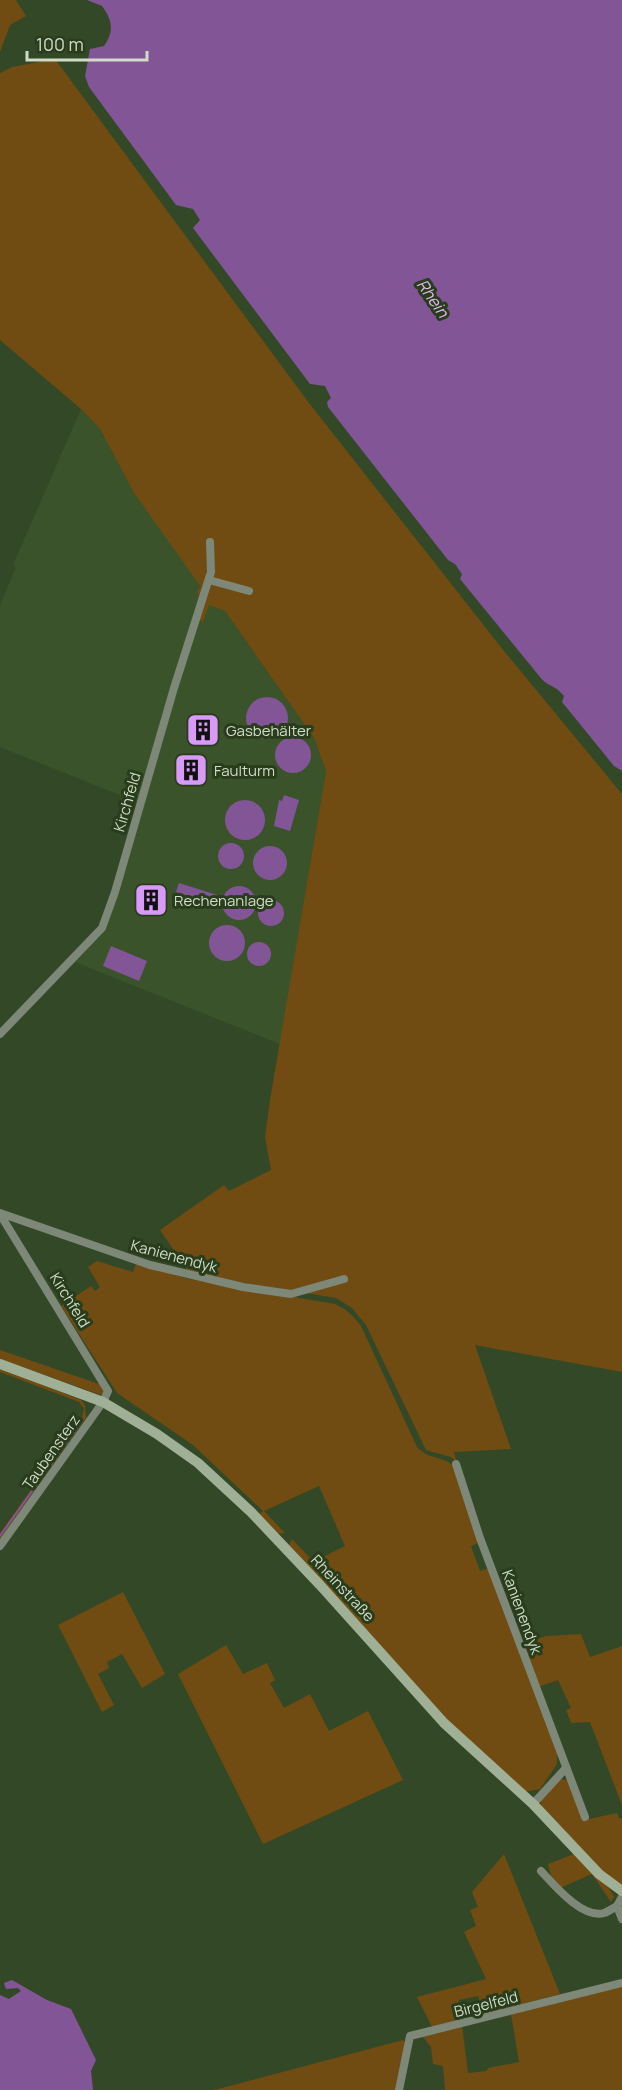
<svg xmlns="http://www.w3.org/2000/svg" width="622" height="2090" font-family="Manrope,sans-serif">
  <style>
    .built { fill: #3b532b }
    .green { fill: #704c12 }
    .water { fill: #825597 }
    .lines { fill: none; stroke-linecap: round; stroke-linejoin: round }
    .stream { stroke: #825597; stroke-width: 2 }
    .street { stroke: #7e8878; stroke-width: 8 }
    .secondary { stroke: #9fb096; stroke-width: 10 }
    .labels { text-anchor: middle; dominant-baseline: central; stroke-width: 6; stroke-linejoin: round; paint-order: stroke }
    .poi-label { font-size: 15px; fill: #d0dcc8; stroke: #293d1c; text-anchor: start }
    .street-label { font-size: 15px; fill: #d0dcc8; stroke: #293d1c }
    .water-label { font-size: 16px; font-style: italic; fill: #e0bbf3; stroke: #293d1c }
  </style>
  <rect width="100%" height="100%" fill="#334826"/>
  <g class="built">
    <path d="M81,409L100,429L134,493L202,587L137,802L0,747V605L16,567L13,565Z"/>
    <path d="M209,605L225,611L314,738L326,771L280,1044L75,962L105,931L198,620Z"/>
  </g>
  <g class="green">
    <path d="M0,0H16L26,16L10,25L0,52Z"/>
    <path d="M55,59L309,403L504,651L622,794V1372L475,1345L511,1449L454,1452L457,1463L451,1457L426,1450L366,1325L352,1308L336,1298L190,1274L160,1230L224,1185L229,1191L271,1170L265,1137L270,1100L326,771L314,738L225,611L209,605L203,622L193,618L199,597L197,591L201,587L134,493L100,429L81,409L0,340V73L12,67Z"/>
    <path d="M97,1261L133,1272L136,1264L189,1279L335,1304C347,1309 353,1316 361,1326L417,1447C427,1459 443,1456 454,1466L480,1542L471,1546L480,1571L489,1568L557,1749V1764L540,1789L525,1792L453,1726L289,1545L292,1539L312,1560L319,1559L345,1546L319,1486L264,1511L285,1533L278,1534L259,1514L263,1511L193,1445L117,1393L61,1306L91,1286L95,1291L100,1287L88,1267Z"/>
    <path d="M0,1350L105,1386V1391L101,1395L0,1359Z"/>
    <path d="M0,1368L81,1400L85,1405L86,1418L0,1539V1533L81,1420L84,1409L79,1402L0,1372Z"/>
    <path d="M123,1592L165,1674L142,1688L122,1654L107,1662L109,1668L98,1674L114,1705L102,1712L58,1625Z"/>
    <path d="M581,1634L590,1657L622,1646V1805L590,1722L571,1723L566,1710L571,1708L558,1680L538,1687L522,1644L546,1636Z"/>
    <path d="M226,1645L243,1674L267,1663L275,1680L270,1683L284,1708L310,1694L329,1731L368,1711L403,1780L263,1844L178,1674Z"/>
    <path d="M560,1779L569,1780L584,1820L617,1813L619,1819L622,1818V1887L604,1873L541,1808V1800Z"/>
    <path d="M504,1854L560,1994L484,2014L478,1996L459,2000L457,2021L432,2027L417,1997L486,1979L464,1932L476,1926L470,1910L478,1907L472,1892Z"/>
    <path d="M574,1854C584,1865 610,1885 614,1897L611,1902L592,1874L560,1888L552,1880L548,1864Z"/>
    <path d="M622,1985V2090H445L443,2066L433,2064L431,2047L422,2036L462,2025L468,2073L487,2071L488,2068L519,2062L511,2014Z"/>
    <path d="M403,2040L406,2043L395,2090H214Z"/>
  </g>
  <g class="water">
    <path d="M87,0H622V771L614,766L562,702L564,696C553,683 549,688 540,677L460,579L462,574L455,564L448,560L328,407L327,402L331,398L325,386L310,384L193,228L200,220L193,209L176,205L89,87L85,76L90,49L104,46C114,32 113,21 102,6Z"/>
    <circle cx="267" cy="718" r="21"/>
    <circle cx="293" cy="755" r="18"/>
    <path d="M284,795L299,800L290,831L274,826L279,800L282,801Z"/>
    <circle cx="245" cy="820" r="20"/>
    <circle cx="231" cy="856" r="13"/>
    <circle cx="270" cy="863" r="17"/>
    <path d="M179,883L217,895L215,904L176,892Z"/>
    <circle cx="239" cy="903" r="17"/>
    <circle cx="271" cy="913" r="13"/>
    <circle cx="227" cy="943" r="18"/>
    <circle cx="259" cy="954" r="12"/>
    <path d="M111,946L147,961L139,981L103,966Z"/>
    <path d="M12,1980L47,2000L71,2009L96,2060L91,2071L93,2090H0V1995L9,1999L21,1991L18,1988L6,1989L4,1983Z"/>
  </g>
  <g class="lines">
    <path class="stream" d="M0,1536L82,1421"/>
    <g class="street">
      <path d="M209,580L249,591"/>
      <path d="M0,1034L102,928L115,892L174,688L211,572L210,542"/>
      <path d="M0,1213L150,1265L243,1287L291,1294L344,1279"/>
      <path d="M0,1214L108,1391L103,1402L0,1546"/>
      <path d="M456,1464L480,1538L585,1817"/>
      <path d="M533,1804L566,1768"/>
      <path d="M541,1871C554,1885 582,1919 604,1913C608,1912 613,1908 617,1906"/>
      <path d="M622,1897L617,1906L622,1919"/>
      <path d="M399,2090L410,2036L622,1983"/>
    </g>
    <path class="secondary" d="M0,1364L103,1402L157,1434L198,1463L251,1512L320,1585L444,1723L533,1804L599,1874L622,1891"/>
  </g>
  <defs>
    <symbol id="building-square" viewBox="-11 -11 22 22"><rect x="-9" y="-9" width="18" height="18" rx="4" fill="#d99af7" stroke="#293d1c"/><path d="M-4-6H4V6H1V3H-1V6H-4ZM-2.5-4.3h1.7v1.8h-1.7ZM.8-4.3h1.7v1.8H.8ZM-2.5-1h1.7V.8h-1.7ZM.8-1h1.7V.8H.8Z" fill="#111"/></symbol>
  </defs>
  <g fill-rule="evenodd">
    <use href="#building-square" x="184" y="711" width="38" height="38"/>
    <use href="#building-square" x="172" y="751" width="38" height="38"/>
    <use href="#building-square" x="132" y="881" width="38" height="38"/>
  </g>
  <g class="labels">
    <g class="poi-label">
      <text x="226" y="730">Gasbehälter</text>
      <text x="214" y="770">Faulturm</text>
      <text x="174" y="900">Rechenanlage</text>
    </g>
    <g class="street-label">
      <text transform="translate(127 802) rotate(-74)">Kirchfeld</text>
      <text transform="translate(174 1256) rotate(15)">Kanienendyk</text>
      <text transform="translate(70 1300) rotate(58)">Kirchfeld</text>
      <text transform="translate(51 1452) rotate(-55)">Taubensterz</text>
      <text transform="translate(343 1588) rotate(47)">Rheinstraße</text>
      <text transform="translate(522 1612) rotate(70)">Kanienendyk</text>
      <text transform="translate(486 2004) rotate(-14)">Birgelfeld</text>
    </g>
    <g class="water-label">
      <text transform="translate(433 298) rotate(55)">Rhein</text>
    </g>
  </g>
  <path d="M27 51v9h120v-9" fill="none" stroke="#d0dcc8" stroke-width="3"/>
  <text x="36" y="51" font-size="18" fill="#d0dcc8" stroke="#293d1c" stroke-width="4.5" paint-order="stroke">100 m</text>
</svg>
